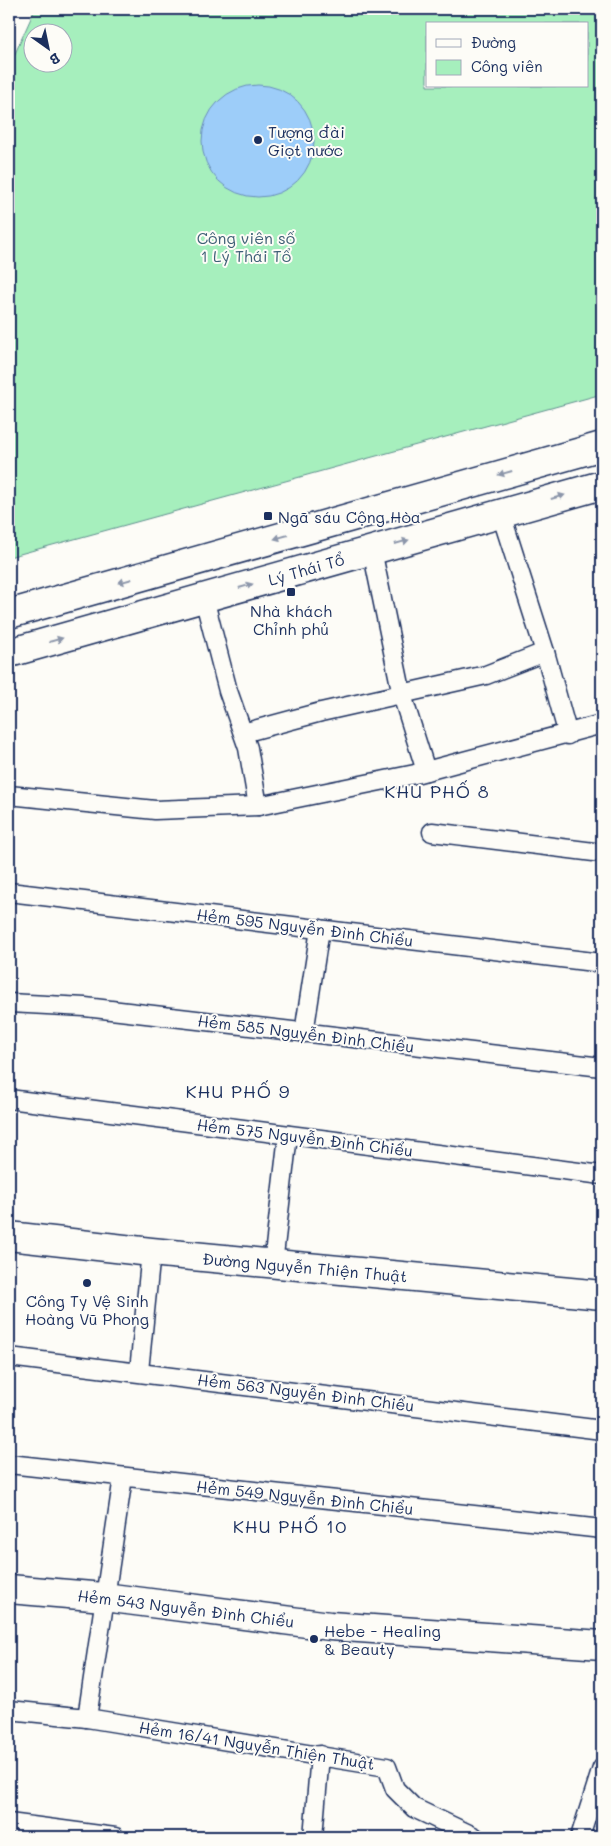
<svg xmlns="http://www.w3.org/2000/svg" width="611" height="1846" font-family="Mali,sans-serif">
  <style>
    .green { fill: #a6efbd; stroke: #608f8e; fill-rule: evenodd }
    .water { fill: #9dcdf9; stroke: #698ebb }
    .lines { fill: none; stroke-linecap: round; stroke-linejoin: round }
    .service-casing { stroke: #1b2f5e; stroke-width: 21 }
    .minor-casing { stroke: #1b2f5e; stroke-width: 31 }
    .tertiary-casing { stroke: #1b2f5e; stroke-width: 31 }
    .primary-casing { stroke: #1b2f5e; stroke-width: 31 }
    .service { stroke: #fdfcf7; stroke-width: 18 }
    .minor { stroke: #fdfcf7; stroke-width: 28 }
    .tertiary { stroke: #fdfcf7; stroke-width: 28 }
    .primary { stroke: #fdfcf7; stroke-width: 28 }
    .oneway { fill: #8c96aa }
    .poi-dot { fill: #1b2f5e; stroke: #fdfcf7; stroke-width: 2 }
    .labels { text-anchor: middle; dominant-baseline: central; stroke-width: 4; stroke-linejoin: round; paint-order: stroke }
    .poi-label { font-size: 16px; fill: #1b2f5e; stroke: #fdfcf7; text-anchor: start }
    .park-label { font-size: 16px; fill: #3e5f76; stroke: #fdfcf7 }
    .street-label { font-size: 16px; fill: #1b2f5e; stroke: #fdfcf7 }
    .neighbourhood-label { font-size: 18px; letter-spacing: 1px; fill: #1b2f5e; stroke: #fdfcf7 }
  </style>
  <rect width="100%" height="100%" fill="#fdfcf7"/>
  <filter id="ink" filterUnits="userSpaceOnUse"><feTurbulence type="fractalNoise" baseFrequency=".02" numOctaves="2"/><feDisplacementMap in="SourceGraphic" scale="10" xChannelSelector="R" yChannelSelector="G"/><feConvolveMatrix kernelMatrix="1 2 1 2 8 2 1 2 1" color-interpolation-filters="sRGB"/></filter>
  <g filter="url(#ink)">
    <path class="green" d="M35,9H602V394L9,557V67ZM427,24H587V86H427ZM32,32H62V62H32Z"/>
    <circle class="water" cx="258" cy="141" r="56"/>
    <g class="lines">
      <defs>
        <g id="service">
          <path d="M501,514L545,652L568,735"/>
          <path d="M372,550L402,695L426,771"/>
          <path d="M204,598L228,691L248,748L258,806"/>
          <path d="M243,733L321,712L486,675L545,652"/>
          <path d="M9,795L155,810L258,806L415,774L602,724"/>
          <path d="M432,832L602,853"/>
          <path d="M9,892L602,963"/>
          <path d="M9,1003L85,1007L602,1067"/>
          <path d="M304,1033L320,929"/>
          <path d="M9,1099L602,1175"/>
          <path d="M273,1264L288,1135"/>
          <path d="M9,1357L602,1430"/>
          <path d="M139,1371L151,1252"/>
          <path d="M9,1464L602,1529"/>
          <path d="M9,1710L87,1718L387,1767L395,1789L414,1808L475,1837"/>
          <path d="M87,1718L123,1477"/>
          <path d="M9,1823L115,1837"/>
          <path d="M313,1837L320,1755"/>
          <path d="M580,1837L602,1768"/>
        </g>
        <path id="minor" d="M9,1589L104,1597L330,1626L602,1645"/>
        <path id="tertiary" d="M9,1236L151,1252L602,1295"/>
        <g id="primary">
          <path d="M9,614L602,446"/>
          <path d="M9,653L602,485"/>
        </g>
      </defs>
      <use href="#service" class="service-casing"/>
      <use href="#minor" class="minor-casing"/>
      <use href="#tertiary" class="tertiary-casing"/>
      <use href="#primary" class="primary-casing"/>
      <use href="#service" class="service"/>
      <use href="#minor" class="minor"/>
      <use href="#tertiary" class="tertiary"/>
      <use href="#primary" class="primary"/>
    </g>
    <defs><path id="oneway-solid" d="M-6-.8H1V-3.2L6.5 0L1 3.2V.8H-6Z" transform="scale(1.25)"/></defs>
    <g class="oneway">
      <use href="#oneway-solid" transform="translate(505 473) rotate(164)"/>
      <use href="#oneway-solid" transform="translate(558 497) rotate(-16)"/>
      <use href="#oneway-solid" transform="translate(281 537) rotate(164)"/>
      <use href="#oneway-solid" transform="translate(402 542) rotate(-16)"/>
      <use href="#oneway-solid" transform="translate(125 581) rotate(164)"/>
      <use href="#oneway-solid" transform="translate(246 586) rotate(-16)"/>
      <use href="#oneway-solid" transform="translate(56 640) rotate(-16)"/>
    </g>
  </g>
  <g class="poi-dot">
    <circle cx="258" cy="140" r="5"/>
    <rect x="263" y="511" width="10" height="10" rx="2.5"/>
    <rect x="286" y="587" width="10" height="10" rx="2.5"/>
    <circle cx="87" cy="1283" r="5"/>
    <circle cx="314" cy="1639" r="5"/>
  </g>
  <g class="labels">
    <g class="poi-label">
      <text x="268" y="131">Tượng đài<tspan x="268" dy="18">Giọt nước</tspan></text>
      <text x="278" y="516">Ngã sáu Cộng Hòa</text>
      <text x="291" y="610" text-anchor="middle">Nhà khách<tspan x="291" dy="18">Chỉnh phủ</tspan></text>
      <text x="87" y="1300" text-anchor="middle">Công Ty Vệ Sinh<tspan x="87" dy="18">Hoàng Vũ Phong</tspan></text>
      <text x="324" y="1630">Hebe - Healing<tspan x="324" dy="18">&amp; Beauty</tspan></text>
    </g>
    <g class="park-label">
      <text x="246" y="237">Công viên số<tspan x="246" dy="18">1 Lý Thái Tổ</tspan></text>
    </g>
    <g class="street-label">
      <text transform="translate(306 569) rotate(-16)">Lý Thái Tổ</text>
      <text transform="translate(305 927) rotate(7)">Hẻm 595 Nguyễn Ðình Chiểu</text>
      <text transform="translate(306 1033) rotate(7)">Hẻm 585 Nguyễn Ðình Chiểu</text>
      <text transform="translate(305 1137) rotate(7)">Hẻm 575 Nguyễn Ðình Chiểu</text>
      <text transform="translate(305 1267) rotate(5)">Đường Nguyễn Thiện Thuật</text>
      <text transform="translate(306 1392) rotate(7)">Hẻm 563 Nguyễn Ðình Chiểu</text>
      <text transform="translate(305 1497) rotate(6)">Hẻm 549 Nguyễn Ðình Chiểu</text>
      <text transform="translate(186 1608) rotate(7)">Hẻm 543 Nguyễn Ðình Chiểu</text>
      <text transform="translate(257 1745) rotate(9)">Hẻm 16/41 Nguyễn Thiện Thuật</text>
    </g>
    <g class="neighbourhood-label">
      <text x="437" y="791">KHU PHỐ 8</text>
      <text x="238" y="1091">KHU PHỐ 9</text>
      <text x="290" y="1526">KHU PHỐ 10</text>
    </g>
  </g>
  <rect width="611" height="1846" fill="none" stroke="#fdfcf7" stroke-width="30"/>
  <rect x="15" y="15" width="581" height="1816" fill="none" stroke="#1b2f5e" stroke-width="2" filter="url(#ink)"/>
  <rect x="426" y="22" width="162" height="65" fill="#fdfcf7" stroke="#a3aaba"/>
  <rect x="436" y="39" width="25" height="8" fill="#fdfcf7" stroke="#a3aaba"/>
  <text x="471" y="48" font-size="15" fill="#1b2f5e">Đường</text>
  <rect x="436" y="60" width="25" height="15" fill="#a6efbd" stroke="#a3aaba"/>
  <text x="471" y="72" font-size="15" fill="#1b2f5e">Công viên</text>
  <g transform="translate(48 48) rotate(147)"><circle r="24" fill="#fdfcf7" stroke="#a3aaba"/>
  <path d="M0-4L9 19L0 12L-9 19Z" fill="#1b2f5e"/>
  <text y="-8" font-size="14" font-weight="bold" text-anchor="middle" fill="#1b2f5e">B</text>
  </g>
</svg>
